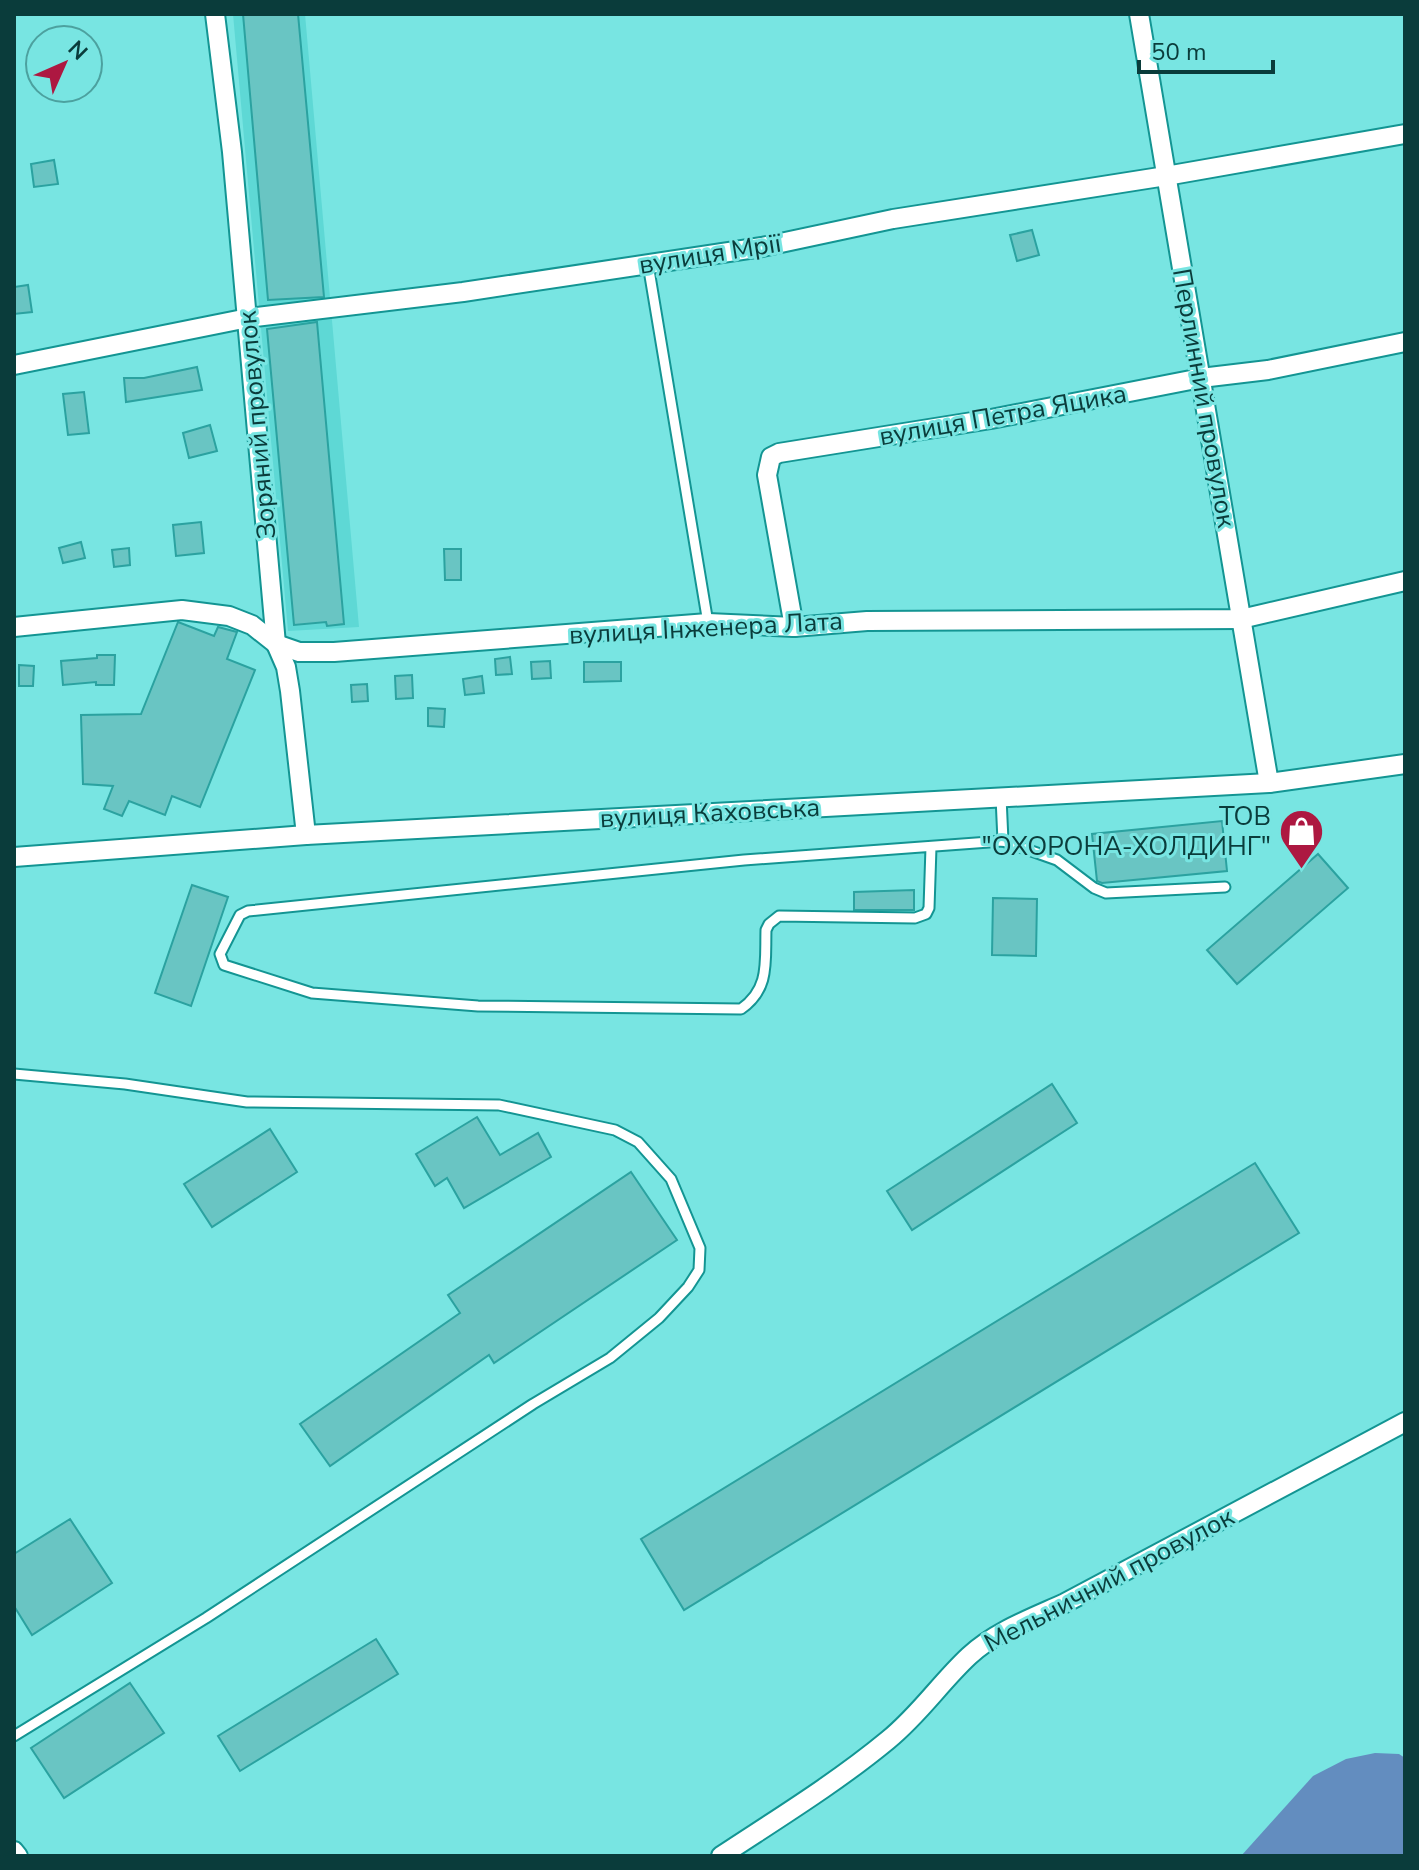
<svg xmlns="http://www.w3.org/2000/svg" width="1419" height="1870" font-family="'Nunito Sans',sans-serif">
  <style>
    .built { fill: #5ed8d5 }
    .water { fill: #638dbf }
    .building { fill: #69c5c3; stroke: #2ba2a0; stroke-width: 2 }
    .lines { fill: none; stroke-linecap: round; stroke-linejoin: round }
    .service-casing { stroke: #139593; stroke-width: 13 }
    .minor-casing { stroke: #139593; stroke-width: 22 }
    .service { stroke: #fff; stroke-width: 9 }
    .minor { stroke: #fff; stroke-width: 18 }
    .labels { text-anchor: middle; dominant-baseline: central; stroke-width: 6; stroke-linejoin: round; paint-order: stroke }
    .street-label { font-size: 26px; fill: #0a3c3b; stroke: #78e5e2 }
    .poi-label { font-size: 26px; fill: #0a3c3b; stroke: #78e5e2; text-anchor: end }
  </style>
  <rect width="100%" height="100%" fill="#78e5e2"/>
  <path class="built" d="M233,14H305L359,627L288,631Z"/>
  <path class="water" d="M1375,1753L1399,1754L1405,1758V1856H1241L1313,1776L1346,1759Z"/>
  <g class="building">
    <path d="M243,14H298L324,297L268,300Z"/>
    <path d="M54,160L58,184L34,187L31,164Z"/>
    <path d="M1032,230L1039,255L1017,261L1010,235Z"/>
    <path d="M28,285L32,312L14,314V287Z"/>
    <path d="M317,322L344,624L327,626L326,622L294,625L267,329Z"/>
    <path d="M197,367L202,390L126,402L124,378H144Z"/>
    <path d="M84,392L89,433L68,435L63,394Z"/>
    <path d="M210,425L217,451L189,458L183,433Z"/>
    <path d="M201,522L204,553L176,556L173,525Z"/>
    <path d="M81,542L85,558L63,563L59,548Z"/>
    <path d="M129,548L130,565L114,567L112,550Z"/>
    <path d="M444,549H461V580H445Z"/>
    <path d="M178,622L214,636L218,627L237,632L227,659L255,670L200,807L172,796L165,815L129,801L122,816L104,809L113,786L83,784L81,715L141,714Z"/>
    <path d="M97,655H115L114,685H96V682L63,685L61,661L97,658Z"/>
    <path d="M510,657L512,674L496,675L495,659Z"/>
    <path d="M550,661L551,678L532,679L531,662Z"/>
    <path d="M584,662H621V681L584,682Z"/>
    <path d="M19,665L34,666L33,686H19Z"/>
    <path d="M412,675L413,698L396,699L395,676Z"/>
    <path d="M482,676L484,693L465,695L463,679Z"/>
    <path d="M367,684L368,701L352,702L351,685Z"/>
    <path d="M428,708L445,709L444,727L428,726Z"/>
    <path d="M1222,821L1227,871L1102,883L1097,881L1092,834Z"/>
    <path d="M1318,854L1348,888L1237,984L1207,950Z"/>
    <path d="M192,885L228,897L191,1006L155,993Z"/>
    <path d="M914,890V910H854V892Z"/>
    <path d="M993,898L1037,899L1036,956L992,955Z"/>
    <path d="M1052,1084L1077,1123L912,1230L887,1191Z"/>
    <path d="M477,1117L500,1155L538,1133L551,1157L464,1208L447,1178L435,1186L416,1154Z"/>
    <path d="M270,1129L297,1172L212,1227L184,1184Z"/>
    <path d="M1255,1163L1299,1233L684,1610L641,1539Z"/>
    <path d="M631,1172L677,1240L494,1363L489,1355L330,1466L300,1424L460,1313L448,1295Z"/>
    <path d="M70,1519L112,1583L32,1635L14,1606V1554Z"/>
    <path d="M376,1639L398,1674L240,1771L218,1736Z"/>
    <path d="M130,1683L164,1733L64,1798L31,1748Z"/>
  </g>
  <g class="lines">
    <defs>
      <g id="service">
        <path d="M648,264L708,623"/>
        <path d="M1001,797L1003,841"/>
        <path d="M931,847L929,908L926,914L915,918L779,916L769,924L766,930C765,962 770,989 741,1009L478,1006L312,993L224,965L220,954L240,915L248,911L744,860L1003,841L1057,860L1094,888L1106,893L1225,887"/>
        <path d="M14,1074L125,1084L247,1102L499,1105L615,1130L638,1142L671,1179L700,1248L699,1270L688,1287L659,1318L610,1358L533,1404L206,1618L14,1736"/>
      </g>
      <g id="minor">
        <path d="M215,14L232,152L276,644L286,667L290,691L306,835"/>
        <path d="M1139,14L1269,783"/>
        <path d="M14,365L248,318L463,292L762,247L893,219L1166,176L1405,134"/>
        <path d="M14,627L182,610L229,616L252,625L276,644L299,652H334L708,623L794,627L867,621L1241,619L1405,581"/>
        <path d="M794,627L767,475L771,457L779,453L991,419L1201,378L1268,370L1405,342"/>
        <path d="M14,857L306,835L1269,783L1405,764"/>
        <path d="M14,1851L18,1856"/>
        <path d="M721,1856C777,1819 836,1783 888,1740C920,1714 940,1683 969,1656C996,1631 1032,1618 1065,1603L1405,1422"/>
      </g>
    </defs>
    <use href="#service" class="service-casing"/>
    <use href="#minor" class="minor-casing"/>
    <use href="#service" class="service"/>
    <use href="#minor" class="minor"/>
  </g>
  <defs>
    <symbol id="shop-pin" viewBox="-11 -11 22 30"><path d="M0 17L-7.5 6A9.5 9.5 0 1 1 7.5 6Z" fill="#ad1841" stroke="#78e5e2"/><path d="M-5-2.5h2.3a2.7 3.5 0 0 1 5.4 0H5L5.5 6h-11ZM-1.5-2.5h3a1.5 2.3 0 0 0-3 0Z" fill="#fff"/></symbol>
  </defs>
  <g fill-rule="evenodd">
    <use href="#shop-pin" x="1276" y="806" width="51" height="69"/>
  </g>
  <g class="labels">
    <g class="street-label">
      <text transform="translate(710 254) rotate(-9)">вулиця Мрії</text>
      <text transform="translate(1204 398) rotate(80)">Перлинний провулок</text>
      <text transform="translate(1003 415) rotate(-10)">вулиця Петра Яцика</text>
      <text transform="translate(257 425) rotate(-95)">Зоряний провулок</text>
      <text transform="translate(706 628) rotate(-3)">вулиця Інженера Лата</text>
      <text transform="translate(710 813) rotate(-3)">вулиця Каховська</text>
      <text transform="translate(1109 1580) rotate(-28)">Мельничний провулок</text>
    </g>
    <g class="poi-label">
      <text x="1271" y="816">ТОВ<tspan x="1271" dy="30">"ОХОРОНА-ХОЛДИНГ"</tspan></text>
    </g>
  </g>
  <rect width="1419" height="1870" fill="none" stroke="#0a3c3b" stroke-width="32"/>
  <g transform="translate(64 64) rotate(45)"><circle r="38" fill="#78e5e2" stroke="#4ca19f" stroke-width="2"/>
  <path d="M0-6L14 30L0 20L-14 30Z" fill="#ad1841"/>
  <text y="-12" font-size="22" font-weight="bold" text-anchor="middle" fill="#0a3c3b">N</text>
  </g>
  <path d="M1139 60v12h134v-12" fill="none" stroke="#0a3c3b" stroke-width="4"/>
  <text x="1151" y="60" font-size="24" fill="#0a3c3b" stroke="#78e5e2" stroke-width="6" paint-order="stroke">50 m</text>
</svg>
